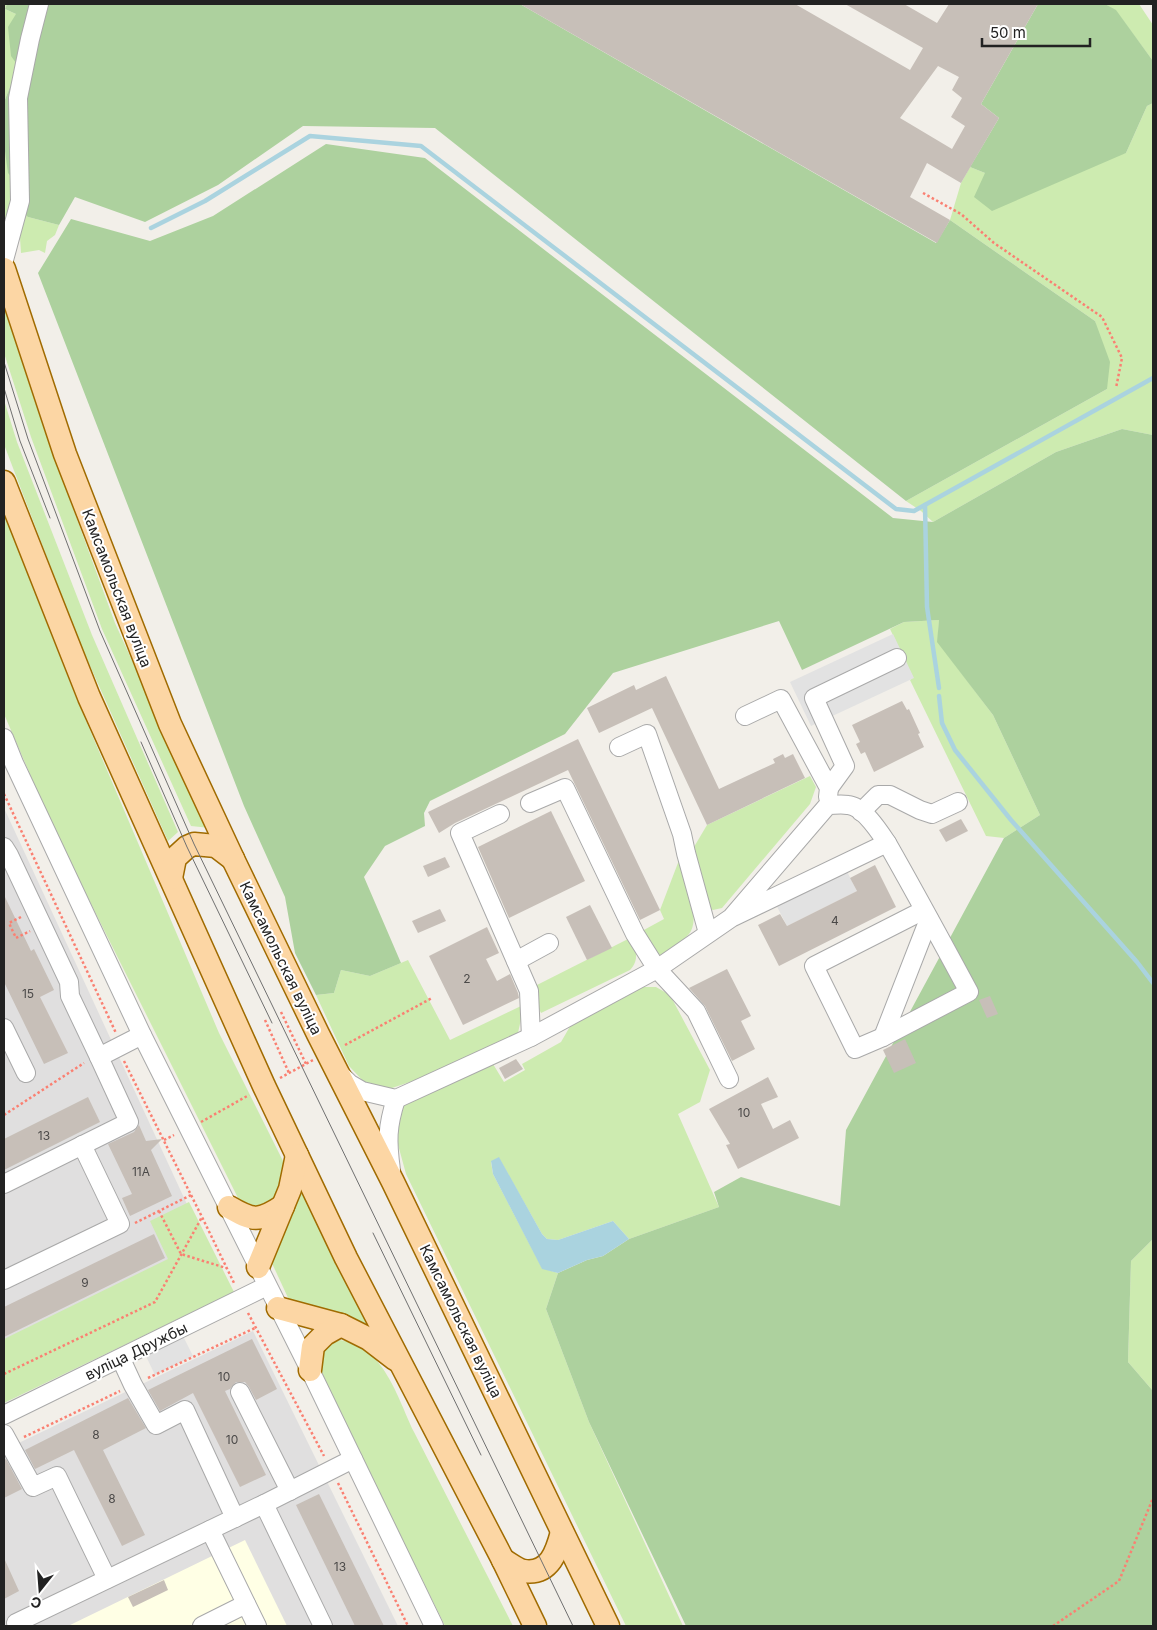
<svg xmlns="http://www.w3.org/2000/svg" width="1157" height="1630" font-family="Inter,sans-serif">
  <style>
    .residential { fill: #e0dfdf }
    .education { fill: #ffffe5 }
    .grass { fill: #cdebb0 }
    .forest { fill: #add19e }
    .parking { fill: #e2e2e2 }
    .water { fill: #aad3df }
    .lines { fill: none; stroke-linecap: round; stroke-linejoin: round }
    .stream { stroke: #aad3df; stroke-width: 4.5 }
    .building { fill: #c7bfb8; fill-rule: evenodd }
    .minor-casing { stroke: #a9a9a9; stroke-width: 20 }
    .major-casing { stroke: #a06b00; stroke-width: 25 }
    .path { stroke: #fa8072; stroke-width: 2.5; stroke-dasharray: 2.5 2.5; stroke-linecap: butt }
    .minor { stroke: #fff; stroke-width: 18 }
    .major { stroke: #fcd6a4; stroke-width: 22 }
    .tram { stroke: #707070; stroke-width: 1 }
    .labels { text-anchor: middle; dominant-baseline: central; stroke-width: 4; stroke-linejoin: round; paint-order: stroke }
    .number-label { font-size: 12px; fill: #4b4948 }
    .street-label { font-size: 15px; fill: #222; stroke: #fff }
  </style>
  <rect width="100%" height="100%" fill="#f2efe9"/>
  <g class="residential">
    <path d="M4,808L215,1265L4,1368Z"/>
    <path d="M253,1331L398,1626H4V1450Z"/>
  </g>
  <path class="education" d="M245,1540L287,1626H68Z"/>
  <g class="grass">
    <path d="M4,4H7L5,9L16,14V63L14,77L4,102Z"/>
    <path d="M1105,4H1139L1153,25V61L1116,11Z"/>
    <path d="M1153,103V435L1122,429L1056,452L933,522L921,511L906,501L1107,389L1095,321L950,220L961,183L970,167L985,173L1126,153L1147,106Z"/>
    <path d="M4,144L28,217L59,225L55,235L47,241L45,253L39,250L21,253L20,238L14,222L7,228L4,220Z"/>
    <path d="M4,307L45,432L115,623L162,727L210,828L191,826L102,629L31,437L4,353Z"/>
    <path d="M4,400L17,442L92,635L178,832L168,841L79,641L5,447Z"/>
    <path d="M4,514L75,695L219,1033L284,1163L280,1190L273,1200L264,1206L254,1207L239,1200L54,830L4,714Z"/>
    <path d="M939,620L938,642L993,715L1040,815L1004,838L986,836L910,680L913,677L890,629L904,622Z"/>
    <path d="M810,776L816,787L810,804L722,908L713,910L707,907L691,852L707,825Z"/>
    <path d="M681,855C685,872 702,920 689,934C682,942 670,948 661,955L656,954L642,931L664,919L660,910Z"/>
    <path d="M630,938C636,949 640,959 630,970L541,1013L532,995L533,987Z"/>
    <path d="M408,960L450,1040L521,1006L523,1010L518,1033L419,1079L383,1091L364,1082L349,1066L316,995L334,993L341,970L370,976Z"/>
    <path d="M641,987H656L670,995L710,1070L700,1102L678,1114L719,1207L629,1239L613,1221L558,1240L547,1239L542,1234L499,1158L491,1162L493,1174L542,1268L558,1273L546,1309L589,1422L683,1626H626L406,1174L394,1130L398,1105L493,1064L504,1082L525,1070L522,1064L561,1042L572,1023Z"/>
    <path d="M300,1187L371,1328L290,1302L270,1259Z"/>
    <path d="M189,1202L234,1292L4,1403V1339L168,1259L150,1221Z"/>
    <path d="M1153,1239V1391L1128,1362L1131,1261Z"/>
    <path d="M340,1340C384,1346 397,1397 414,1432L513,1626H445L319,1369L322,1351L331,1344Z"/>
  </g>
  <g class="forest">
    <path d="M7,4H520L936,243L950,220L1095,321L1110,362L1107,389L906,501L435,128L303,126L218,185L145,222L75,197L59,225L28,217L23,212L16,182L8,173L4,144V102L14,77L16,63L11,56L8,27L16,14L5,9Z"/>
    <path d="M1038,4H1105L1116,10L1153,61V103L1147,106L1126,153L992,211L974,197L985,173L970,167L999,118L981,104Z"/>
    <path d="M326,144L425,158L893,518L933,522L1056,452L1122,429L1153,435V1239L1131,1261L1128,1362L1153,1391V1626H686L589,1422L546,1309L558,1273L587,1260L603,1256L629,1239L719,1207L714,1192L741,1177L840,1206L846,1130L1004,838L1040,815L993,715L937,642L939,620L904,622L802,670L779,621L613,673L565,734L430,801L424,813L425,826L385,846L364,877L401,963L370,976L341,970L334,993L316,995L295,953L285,897L244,806L38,273L71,219L150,241L213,216Z"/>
  </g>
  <g class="parking">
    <path d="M893,634L914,678L811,726L790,682Z"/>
    <path d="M840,858L857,891L787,926L770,893Z"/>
    <path d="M182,1334L193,1356L155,1375L144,1352Z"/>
  </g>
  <path class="water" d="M499,1157L542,1234L547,1239L558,1240L613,1221L629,1239L603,1256L587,1260L558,1273L542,1269L493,1174L491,1161Z"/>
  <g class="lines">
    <g class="stream">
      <path d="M151,228L205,201L310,136L421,146L896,509L914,511L1153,378"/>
      <path d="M925,505L927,607L939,688"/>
      <path d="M939,696L942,723L955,750L1011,820L1137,962L1153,983"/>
    </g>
  </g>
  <g class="building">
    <path d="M520,4H795L910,70L923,48L845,4H904L937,23L949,4H1038L981,104L999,118L961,183L927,163L910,197L950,220L937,243ZM938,66L959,77L952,90L962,98L951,117L965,126L952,149L900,118Z"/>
    <path d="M666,676L719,789L775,763L773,759L783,754L785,758L793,754L805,778L707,825L652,708L599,733L587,708L634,685L636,690Z"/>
    <path d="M902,701L907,710L909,709L920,733L918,734L924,747L874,772L865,752L861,754L856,744L860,742L852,725Z"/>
    <path d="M578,739L660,910L640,920L568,770L455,823L439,833L428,812Z"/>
    <path d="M551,811L585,881L509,918L478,847Z"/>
    <path d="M961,819L968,831L946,842L939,830Z"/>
    <path d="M445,857L450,867L428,877L423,866Z"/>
    <path d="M875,865L896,907L779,966L758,925L780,914L787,926L857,891L850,878Z"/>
    <path d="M4,895L31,951L34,949L54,990L40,997L68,1053L44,1064L4,982Z"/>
    <path d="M590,905L612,948L587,960L566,917Z"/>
    <path d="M440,909L446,921L418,933L412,921Z"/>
    <path d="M487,927L499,953L486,959L497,981L510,974L518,993L519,998L463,1025L429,956Z"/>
    <path d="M727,969L751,1016L741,1021L755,1049L732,1061L705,1006L689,988Z"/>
    <path d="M990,996L998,1014L987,1018L979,1000Z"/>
    <path d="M905,1039L916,1063L894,1073L883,1050Z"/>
    <path d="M516,1059L523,1069L505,1079L499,1068Z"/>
    <path d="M768,1077L778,1097L761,1104L773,1129L790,1120L799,1138L738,1169L726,1145L730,1144L709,1109Z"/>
    <path d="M88,1097L100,1122L4,1170V1139Z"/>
    <path d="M139,1125L146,1141L162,1139L151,1150L172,1196L130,1216L122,1198L132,1194L108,1144L134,1132Z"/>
    <path d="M154,1234L165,1258L4,1337V1307Z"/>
    <path d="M252,1339L277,1389L256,1400L249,1387L245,1382H236L230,1389L225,1391L266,1475L240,1487L193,1393L160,1411L148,1390Z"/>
    <path d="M128,1398L146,1428L103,1450L145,1535L122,1546L74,1450L35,1469L25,1450Z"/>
    <path d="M6,1459L22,1489L4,1498V1460Z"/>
    <path d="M319,1494L384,1626H355L296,1505Z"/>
    <path d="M4,1558L19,1591L4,1599Z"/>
    <path d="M164,1580L168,1590L133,1607L128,1597Z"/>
  </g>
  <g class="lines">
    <defs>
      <g id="minor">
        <path d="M4,260L20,201L18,98L30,39L39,4"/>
        <path d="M745,716L781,699L829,788L828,797"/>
        <path d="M4,738L14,763L142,1035L310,1370L434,1626"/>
        <path d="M619,747L647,734L682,834L686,853L708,933"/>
        <path d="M829,788L845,766L814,698L897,658"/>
        <path d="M530,803L565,788L635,934L657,969L696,1011L729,1079"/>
        <path d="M861,812L878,795H890L920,810L932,814L958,802"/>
        <path d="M500,814L460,833L529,991L531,1037"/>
        <path d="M887,843C915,892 942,942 969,992L883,1037L855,1049L814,966L924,910"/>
        <path d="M4,847L9,855L69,982L70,996L99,1057"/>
        <path d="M516,961L549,943"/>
        <path d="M4,1028L26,1073"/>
        <path d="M883,1037L929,919"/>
        <path d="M340,1074L350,1084L362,1091L396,1099L531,1037L657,969L731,918L828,805C834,805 841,804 848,805C863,806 879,831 887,843L731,918"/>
        <path d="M391,1170C387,1141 387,1127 396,1099"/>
        <path d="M4,1184L129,1122L99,1057L142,1035"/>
        <path d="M4,1280L120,1224L82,1145"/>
        <path d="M121,1359L133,1385L156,1425L185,1410L235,1518"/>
        <path d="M240,1392L290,1491"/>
        <path d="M4,1415L267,1286"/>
        <path d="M4,1434L33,1487L57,1476L107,1579"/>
        <path d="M264,1504L323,1626"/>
        <path d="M210,1530L257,1626"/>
        <path d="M18,1626L16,1623L264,1504L353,1459"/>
        <path d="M202,1626L246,1604"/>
      </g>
      <g id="major">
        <path d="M4,269L65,454L170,724L233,859L318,1034L393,1182L608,1626"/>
        <path d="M4,482L89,697L264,1086L346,1258L503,1560L535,1626"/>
        <path d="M171,878L175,858L187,847L194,844L216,846L233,859"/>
        <path d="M229,1207C253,1221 259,1222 283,1206"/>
        <path d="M258,1267L290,1189L297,1155"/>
        <path d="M278,1308L341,1325L369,1339L395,1359"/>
        <path d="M310,1370L313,1346L325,1334L341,1325"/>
        <path d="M503,1560C509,1563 517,1570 524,1571C550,1575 557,1551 562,1532"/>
      </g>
    </defs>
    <use href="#minor" class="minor-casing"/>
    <use href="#major" class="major-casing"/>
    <g class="path">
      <path d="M923,193L961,214L994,243L1102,317L1122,358L1116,388"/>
      <path d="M4,794L116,1033"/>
      <path d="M21,917L9,923L16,938L30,931"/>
      <path d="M281,1012L306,1064"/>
      <path d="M265,1020L289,1073"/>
      <path d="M345,1045L432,998"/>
      <path d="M124,1061L202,1217"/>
      <path d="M280,1078L313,1060"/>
      <path d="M4,1115L84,1063"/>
      <path d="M201,1122L249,1095"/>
      <path d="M164,1140L174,1135"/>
      <path d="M159,1211L181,1254L226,1268"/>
      <path d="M135,1223L191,1195"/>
      <path d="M248,1313L324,1456"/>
      <path d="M4,1374L155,1302L202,1217L235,1285"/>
      <path d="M148,1378L255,1328"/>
      <path d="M24,1437L120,1391"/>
      <path d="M338,1483L408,1626"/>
      <path d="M1053,1626L1119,1581L1153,1498"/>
    </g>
    <use href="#minor" class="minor"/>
    <use href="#major" class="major"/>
    <g class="tram">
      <path d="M4,362L28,439L100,631L194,844L573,1626"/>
      <path d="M4,388L20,441L50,518"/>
      <path d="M141,742L187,847L272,1023"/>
      <path d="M373,1233L481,1455"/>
    </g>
  </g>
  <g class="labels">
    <g class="number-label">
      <text x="835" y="920">4</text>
      <text x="467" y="978">2</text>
      <text x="28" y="993">15</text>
      <text x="744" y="1112">10</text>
      <text x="44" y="1135">13</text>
      <text x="141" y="1171">11А</text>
      <text x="85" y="1282">9</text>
      <text x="224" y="1376">10</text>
      <text x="96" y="1434">8</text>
      <text x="232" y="1439">10</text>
      <text x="112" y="1498">8</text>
      <text x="340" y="1566">13</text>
    </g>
    <g class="street-label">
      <text transform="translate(117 588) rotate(69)">Камсамольская вуліца</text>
      <text transform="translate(281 958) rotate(64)">Камсамольская вуліца</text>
      <text transform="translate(461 1321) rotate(64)">Камсамольская вуліца</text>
      <text transform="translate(136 1351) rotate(-26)">вуліца Дружбы</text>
    </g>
  </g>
  <rect width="1157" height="1630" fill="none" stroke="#222222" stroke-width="10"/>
  <g transform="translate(40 1590) rotate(197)" stroke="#ffffff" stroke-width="4" paint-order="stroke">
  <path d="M0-4L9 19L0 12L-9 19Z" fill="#222222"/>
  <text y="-8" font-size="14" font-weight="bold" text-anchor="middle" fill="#222222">С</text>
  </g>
  <path d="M982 38v8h108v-8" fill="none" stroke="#222222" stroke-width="2.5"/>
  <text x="990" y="38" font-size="15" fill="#222222" stroke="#ffffff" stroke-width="4" paint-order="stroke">50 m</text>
</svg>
